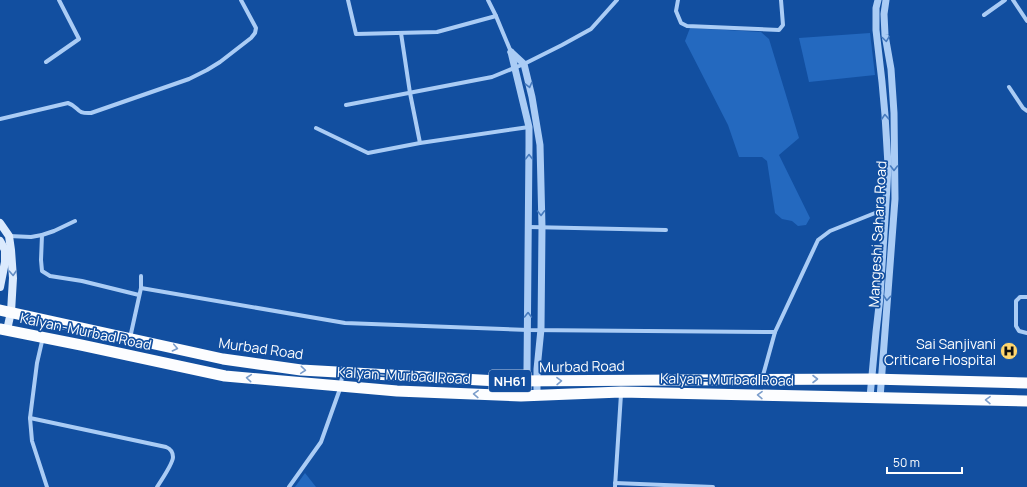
<svg xmlns="http://www.w3.org/2000/svg" width="1027" height="487" font-family="Manrope,sans-serif">
  <style>
    .green { fill: #2469bf }
    .lines { fill: none; stroke-linecap: round; stroke-linejoin: round }
    .minor { stroke: #aaccf5; stroke-width: 4 }
    .tertiary { stroke: #aaccf5; stroke-width: 7 }
    .secondary { stroke: #dbeafd; stroke-width: 8 }
    .trunk { stroke: #fcfdff; stroke-width: 11 }
    .oneway { stroke: #477bbe }
    .oneway2 { stroke: #628dc5 }
    .oneway3 { stroke: #7b9dcb }
    .labels { text-anchor: middle; dominant-baseline: central; stroke-width: 3.5; stroke-linejoin: round; paint-order: stroke }
    .shield { fill: #124fa0; stroke: #b8cae2; stroke-width: 1 }
    .shield-label { font-size: 13px; font-weight: bold; fill: #fff }
    .street-label { font-size: 14px; fill: #fff; stroke: #124fa0 }
    .poi-label { font-size: 14px; fill: #fff; stroke: #124fa0; text-anchor: end }
  </style>
  <rect width="100%" height="100%" fill="#124fa0"/>
  <g class="green">
    <path d="M690,28L761,32L769,39L799,138L779,155L810,218L806,225L798,226L792,221L782,219L775,213L767,161L762,157H739L728,125L685,41Z"/>
    <path d="M870,33L875,75L809,82L799,38Z"/>
    <path d="M305,473L316,487H295Z"/>
  </g>
  <g class="lines">
    <g class="minor">
      <path d="M348,0L356,34L437,32L496,16"/>
      <path d="M488,0L496,16L511,52"/>
      <path d="M678,0L676,11L681,23L687,26L779,30L783,25L781,0"/>
      <path d="M1013,0L1027,21"/>
      <path d="M984,15L1005,0"/>
      <path d="M401,33L410,93L420,143"/>
      <path d="M46,62L79,39L59,0"/>
      <path d="M1009,87L1023,108L1027,111"/>
      <path d="M346,105L492,77L524,64L562,45L591,29L617,0"/>
      <path d="M0,119L68,103C80,107 75,114 91,113L189,79L207,70L220,62L251,38L255,33L256,28L241,0"/>
      <path d="M316,128L368,153L420,143L529,127"/>
      <path d="M75,221L54,231L42,235L41,260L42,271L50,276L82,281L139,295"/>
      <path d="M529,227L666,230"/>
      <path d="M9,236L31,237L42,235"/>
      <path d="M141,288L345,323L528,330L775,332"/>
      <path d="M1027,297H1020L1016,301V326L1019,331L1027,333"/>
      <path d="M43,337L37,363L30,418L32,441L47,487"/>
      <path d="M130,338L141,288V276"/>
      <path d="M762,379L775,332L818,240L830,231L885,209"/>
      <path d="M30,418L166,447C171,449 173,452 173,457C173,463 161,481 157,487"/>
      <path d="M615,483L713,487"/>
      <path d="M289,487L321,442L341,386L342,373"/>
      <path d="M615,487L621,394"/>
    </g>
    <g class="tertiary">
      <path d="M511,52L524,64L532,97L540,145L542,227L541,329L537,369V395"/>
      <path d="M511,52L529,127V145L527,370L525,396"/>
      <path d="M870,397L876,332L880,297L887,186L888,165L885,115L882,82L876,30V8L878,0"/>
      <path d="M880,398L895,199L894,113L891,69L885,35L884,14L886,0"/>
    </g>
    <g class="secondary">
      <path d="M0,223L9,236L11,250L13,278L11,312L7,330"/>
      <path d="M0,241L5,250V262L0,287"/>
    </g>
    <g class="trunk">
      <path d="M0,310L223,359L301,370L498,381L871,379L1027,383"/>
      <path d="M0,329L81,345L225,376L397,391L521,396L621,392L1027,401"/>
    </g>
  </g>
  <defs><path id="oneway-chevron" d="M-2-3.5L2.5 0L-2 3.5" fill="none" stroke-width="1.6" stroke-linecap="round" stroke-linejoin="round"/></defs>
  <g class="oneway">
    <use href="#oneway-chevron" transform="translate(886 39) rotate(82)"/>
    <use href="#oneway-chevron" transform="translate(529 85) rotate(76)"/>
    <use href="#oneway-chevron" transform="translate(885 117) rotate(-93)"/>
    <use href="#oneway-chevron" transform="translate(529 157) rotate(-90)"/>
    <use href="#oneway-chevron" transform="translate(894 168) rotate(90)"/>
    <use href="#oneway-chevron" transform="translate(541 213) rotate(89)"/>
    <use href="#oneway-chevron" transform="translate(887 298) rotate(94)"/>
    <use href="#oneway-chevron" transform="translate(528 315) rotate(-89)"/>
  </g>
  <use class="oneway2" href="#oneway-chevron" transform="translate(13 273) rotate(87)"/>
  <g class="oneway3">
    <use href="#oneway-chevron" transform="translate(175 348) rotate(12)"/>
    <use href="#oneway-chevron" transform="translate(303 370) rotate(5)"/>
    <use href="#oneway-chevron" transform="translate(249 378) rotate(-175)"/>
    <use href="#oneway-chevron" transform="translate(815 379)"/>
    <use href="#oneway-chevron" transform="translate(559 381) rotate(-1)"/>
    <use href="#oneway-chevron" transform="translate(476 394) rotate(-178)"/>
    <use href="#oneway-chevron" transform="translate(760 395) rotate(-179)"/>
    <use href="#oneway-chevron" transform="translate(988 400) rotate(-179)"/>
  </g>
  <defs>
    <symbol id="hospital-disc" viewBox="-11 -11 22 22"><circle r="9.5" fill="#ffd66e" stroke="#124fa0"/><path d="M-5-5h3v3.5h4V-5h3V5h-3V1.5h-4V5h-3Z" fill="#111"/></symbol>
  </defs>
  <g fill-rule="evenodd">
    <use href="#hospital-disc" x="999" y="341" width="20" height="20"/>
  </g>
  <g class="labels">
    <rect class="shield" x="489" y="370" width="42" height="22" rx="3"/>
    <g class="shield-label">
      <text x="510" y="381">NH61</text>
    </g>
    <g class="street-label">
      <text transform="translate(877 234) rotate(-87)">Mangeshi Sahara Road</text>
      <text transform="translate(86 331) rotate(12)">Kalyan-Murbad Road</text>
      <text transform="translate(261 348) rotate(8)">Murbad Road</text>
      <text transform="translate(582 366) rotate(-1)">Murbad Road</text>
      <text transform="translate(404 375) rotate(3)">Kalyan-Murbad Road</text>
      <text transform="translate(727 379) rotate(1)">Kalyan-Murbad Road</text>
    </g>
    <g class="poi-label">
      <text x="996" y="343">Sai Sanjivani<tspan x="996" dy="16">Criticare Hospital</tspan></text>
    </g>
  </g>
  <path d="M887 467v6h75v-6" fill="none" stroke="#ffffff" stroke-width="2"/>
  <text x="893" y="467" font-size="12" fill="#ffffff" stroke="#124fa0" stroke-width="3" paint-order="stroke">50 m</text>
</svg>
